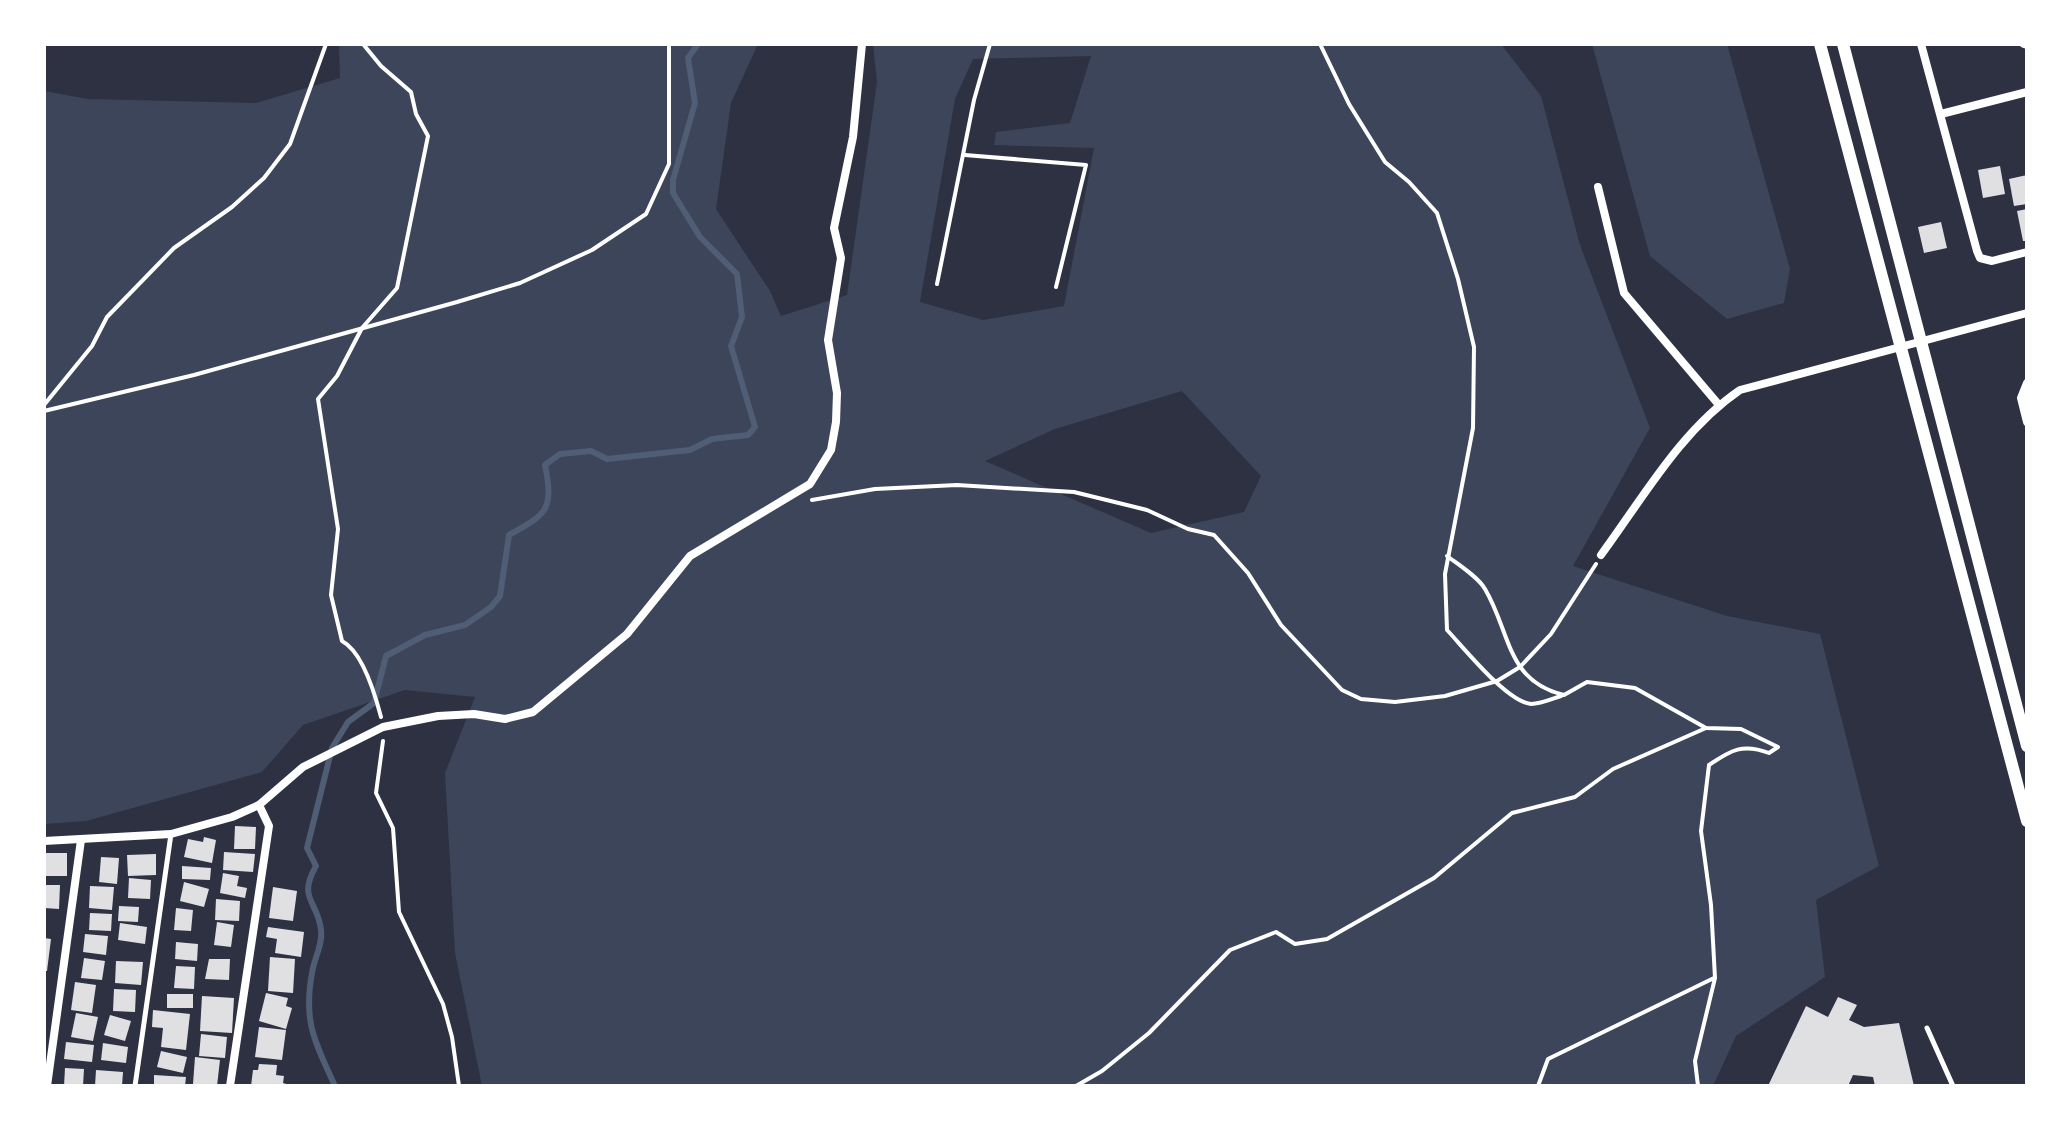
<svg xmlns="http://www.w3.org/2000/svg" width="2071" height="1130" font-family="Karla,sans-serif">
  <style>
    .green { fill: #3c4559; fill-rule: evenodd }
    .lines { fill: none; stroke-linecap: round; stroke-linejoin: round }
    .stream { stroke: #4f5d75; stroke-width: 6 }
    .building { fill: #e0e0e3 }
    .path { stroke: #fff; stroke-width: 4 }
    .service { stroke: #fff; stroke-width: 5 }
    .minor { stroke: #fff; stroke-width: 8 }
    .tertiary { stroke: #fff; stroke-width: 12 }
  </style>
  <rect width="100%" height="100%" fill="#2d3142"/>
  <g class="green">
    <path d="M339,44H758L731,103L716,209L770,291L781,316L847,295L877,82L873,44H1501L1541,96L1580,245L1650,428L1573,566L1727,616L1820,634L1879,866L1816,900L1825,977L1736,1036L1713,1086H482L455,953L445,773L475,697L405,690L303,725L262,772L86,821L44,824V91L88,99L256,103L340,78ZM1091,56L1070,123L996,132L994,145L1094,148L1064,306L983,320L920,302L955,99L973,59ZM1182,391L1261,476L1244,512L1151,533L985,461L1055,429Z"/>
    <path d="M1592,44H1727L1790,269L1784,303L1727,319L1650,256Z"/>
  </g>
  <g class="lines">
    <path class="stream" d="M335,1086C315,1042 303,1022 312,973C314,958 323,945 321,930C318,901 297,899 316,866L307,848L332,748L348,722L374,703L386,656L425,635L465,625L491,607L500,596L509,535C547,514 554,510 545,465L560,454L591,451L607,459L690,450L712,439L748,435L755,427L731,346L742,317L737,274L700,237L673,193V180L695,103L688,58L698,44"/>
  </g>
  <g class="building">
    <path d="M2000,166L2005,194L1983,198L1978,170Z"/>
    <path d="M2027,175V204L2014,206L2009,179Z"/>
    <path d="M2027,209V241H2023L2017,211Z"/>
    <path d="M1941,222L1947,248L1924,253L1918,227Z"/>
    <path d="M235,826L256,827L255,849H234Z"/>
    <path d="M204,837L216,840L212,863L184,857L188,839L203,842Z"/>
    <path d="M224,852L255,854L253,872L223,870Z"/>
    <rect x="44" y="853" width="23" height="23"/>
    <path d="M156,854V875L128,876L127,855Z"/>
    <path d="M101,857L119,858L117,884L99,882Z"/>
    <path d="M182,866L211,868L210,880L182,879Z"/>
    <path d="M223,873L239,876L237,886L247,888L245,898L220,893Z"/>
    <path d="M129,878L151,880L150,899L128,898Z"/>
    <path d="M184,882L209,889L204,907L180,901Z"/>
    <path d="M44,885H60L59,909L44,908Z"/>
    <path d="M90,886L114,887L112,910L89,908Z"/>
    <path d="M273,887L297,891L293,921L269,918Z"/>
    <path d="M216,899L240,901L239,921L215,920Z"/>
    <path d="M119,906L139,907L138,922L118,921Z"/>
    <path d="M176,908L193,910L191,931L174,930Z"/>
    <path d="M90,913L112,914L111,931L89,930Z"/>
    <path d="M217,922L234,925L231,947L214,945Z"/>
    <path d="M120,923L147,927L145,944L118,940Z"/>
    <path d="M268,927L304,932L301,957L275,953L277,939L266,937Z"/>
    <path d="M85,934L108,936L106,955L83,952Z"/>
    <path d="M44,938L51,939L47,971H44Z"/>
    <path d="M176,942L198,944L197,961L175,959Z"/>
    <path d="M270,957L295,959L293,993L268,991Z"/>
    <path d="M84,958L105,961L102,980L81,978Z"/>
    <path d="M209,959H230L229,980L205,979Z"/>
    <path d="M116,961L143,962L141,985L115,983Z"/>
    <path d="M176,966L195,967L194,989L174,988Z"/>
    <path d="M75,982L96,985L92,1013L71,1010Z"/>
    <path d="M114,989L136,990L135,1012L113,1011Z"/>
    <path d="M266,993L288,998L286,1006L292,1008L286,1029L259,1021Z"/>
    <rect x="167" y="994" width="26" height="14"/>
    <path d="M202,996L234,998L232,1033L200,1031Z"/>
    <path d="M1838,997L1857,1005L1849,1020L1864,1027L1899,1023L1914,1086H1875L1873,1077L1853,1075L1848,1086H1768L1806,1006L1828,1017Z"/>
    <path d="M153,1010L190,1014L186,1050L161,1047L163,1028L152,1027Z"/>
    <path d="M76,1013L98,1017L93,1041L71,1037Z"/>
    <path d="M110,1015L131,1021L125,1041L104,1035Z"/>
    <path d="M259,1027L286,1030L282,1060L255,1057Z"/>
    <path d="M201,1034L227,1037L225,1058L199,1056Z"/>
    <path d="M66,1042L94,1045L92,1062L64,1059Z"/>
    <path d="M103,1043L128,1047L126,1063L101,1060Z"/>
    <path d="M161,1051L187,1057L183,1073L157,1067Z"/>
    <path d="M195,1057L220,1060L217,1086L193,1084Z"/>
    <path d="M259,1064L277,1065L276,1075L284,1076L283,1083L292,1086H251L253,1070H258Z"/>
    <path d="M65,1068L84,1069L83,1086H64Z"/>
    <path d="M96,1070L123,1072L122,1086H95Z"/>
    <path d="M154,1075L186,1077L185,1086H154Z"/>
  </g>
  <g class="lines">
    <g class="path">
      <path d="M363,44L381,66L411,92L416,114L428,136L397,288L362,328L337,376L318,399L338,529L331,595L342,641C363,652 375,694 381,717"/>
      <path d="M1320,44L1349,104L1385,162L1409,182L1437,213L1458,279L1474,347L1473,428L1445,574L1447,630C1464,648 1507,702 1531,704C1540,704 1552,699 1561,696"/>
      <path d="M965,155L1086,165L1056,287"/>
      <path d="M937,284L974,100L990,44"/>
      <path d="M44,405L92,346L107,317L174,248L232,207L264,178L290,144L326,44"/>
      <path d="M44,411L194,375L457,302L520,283L592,250L646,214L669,164V44"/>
      <path d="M812,500L875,489L957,485L1074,492L1147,510L1188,529L1214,535L1248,573L1281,625L1342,690L1361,699L1395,702L1445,696L1497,681L1520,667L1551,634L1596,564"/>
      <path d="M1447,556C1459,565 1478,577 1485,589C1511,633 1506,681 1564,695L1587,682L1635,688L1706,728L1741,729L1778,747L1769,753C1743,743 1731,750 1709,765L1701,831L1711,905L1715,978L1695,1061L1698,1086"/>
      <path d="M383,741L376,793L393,828L399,912L443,1004L452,1037L459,1086"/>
      <path d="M1076,1086L1102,1071L1149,1033L1230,950L1276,932L1295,944L1327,939L1434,878L1512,813L1575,797L1613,769L1706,728"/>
      <path d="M1538,1086L1548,1059L1714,978"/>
    </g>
    <g class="service">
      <path d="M1927,1028L1953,1086"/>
      <path d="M135,1086L171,834"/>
    </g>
    <g class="minor">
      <path d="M1921,44L1977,251L1980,258L1992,261L2027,252"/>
      <path d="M2024,44L2027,45"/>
      <path d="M1941,114L2027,92"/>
      <path d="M1598,187L1624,293L1719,405"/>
      <path d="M2027,383L2021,398L2027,422"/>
      <path d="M1601,555C1643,498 1681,430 1740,390L2027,313"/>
      <path d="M44,841L171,834L232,817L259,805L303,767L383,727L438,716L474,714L505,719L533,712L627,634L690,556L810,484L831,450L836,422L837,393L828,340L841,258L834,228L853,137L862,44"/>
      <path d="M47,1086L81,840"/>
      <path d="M230,1086L269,826L259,805"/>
    </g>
    <g class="tertiary">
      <path d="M1820,44L2027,821"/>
      <path d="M1843,44L2027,746"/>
    </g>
  </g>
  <rect width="2071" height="1130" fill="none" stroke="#ffffff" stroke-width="92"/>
</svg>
